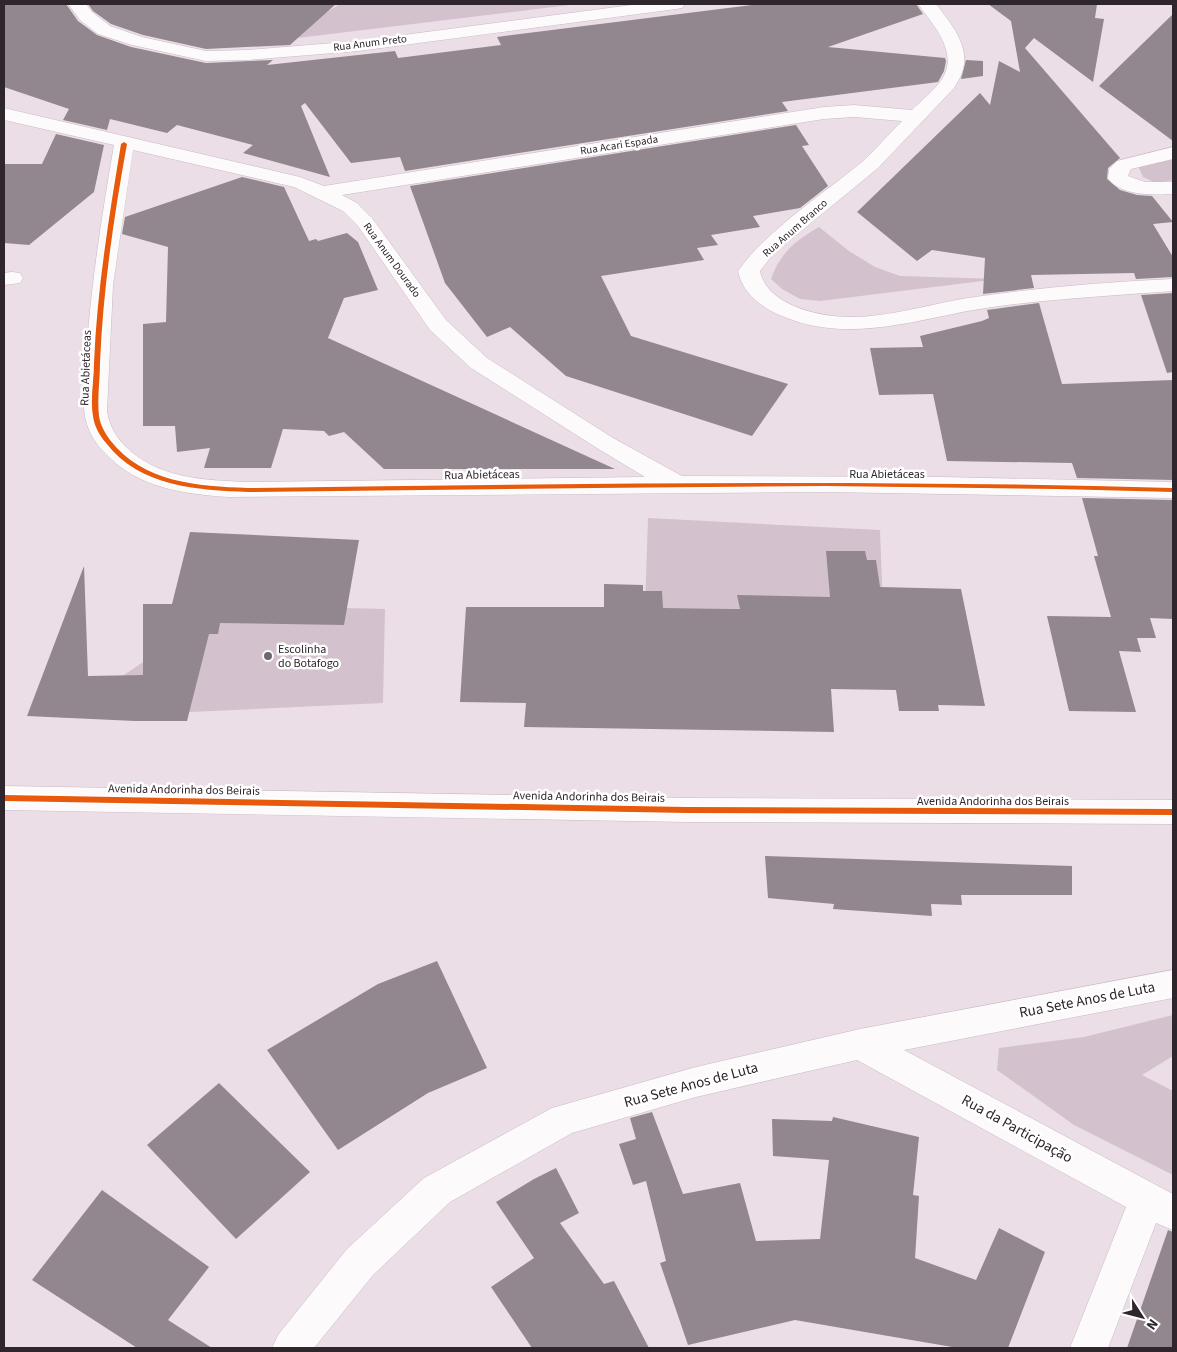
<svg xmlns="http://www.w3.org/2000/svg" width="1177" height="1352" font-family="'Source Sans 3',sans-serif">
  <style>
    .green { fill: #d4c1ce }
    .building { fill: #92878e }
    .lines { fill: none; stroke-linecap: round; stroke-linejoin: round }
    .minor-casing { stroke: #c6bbc2; stroke-width: 1 }
    .minor { fill: #fcfafb; fill-rule: evenodd }
    .cycleway-casing { stroke: #fff; stroke-width: 3 }
    .cycleway { fill: #e8590c; fill-rule: evenodd }
    .poi-dot { fill: #71666d; stroke: #fff; stroke-width: 2 }
    .labels { text-anchor: middle; dominant-baseline: central; stroke-width: 5; stroke-linejoin: round; paint-order: stroke }
    .far-street-label { font-size: 11px; fill: #2f252c; stroke: #fff }
    .street-label { font-size: 12px; fill: #2f252c; stroke: #fff }
    .poi-label { font-size: 12px; fill: #2f252c; stroke: #fff; text-anchor: start }
    .near-street-label { font-size: 15px; fill: #2f252c; stroke: #fff }
  </style>
  <rect width="100%" height="100%" fill="#ecdee7"/>
  <g class="green">
    <path d="M340,4H578L281,40Z"/>
    <path d="M1173,156V180L1156,183L1143,177L1139,168L1146,161Z"/>
    <path d="M819,227L849,251L875,267L900,276L999,279L820,301L800,299L782,289L771,279C780,253 796,240 819,227Z"/>
    <path d="M648,518L880,530L883,610L645,608Z"/>
    <path d="M228,605L385,609L383,703L60,718Z"/>
    <path d="M1173,1015V1056L1142,1075L1173,1091V1175L1074,1125L997,1070L999,1048L1084,1037Z"/>
  </g>
  <g class="building">
    <path d="M4,4H66L78,21L97,35L131,47L206,63L273,60L267,65L395,51L398,58L501,45L497,37L760,4H916L923,14L828,47L945,58L946,61L944,71L938,82L782,102L788,111L405,171L400,157L351,163L305,103L301,106L330,177L243,153L253,145L177,125L167,133L110,119L107,130L63,120L69,109L4,87Z"/>
    <path d="M88,4H336L290,45L206,49L143,35L111,24L93,11Z"/>
    <path d="M988,4H1097L1095,18L1104,19L1093,82L1034,38L1025,48L1120,158L1108,168L1107,179L1120,190L1137,195L1152,196L1173,222L1153,224L1173,257V277L1136,279L1134,273L1031,275L1034,288L983,294L985,258L932,250L917,261L857,212L980,93L990,105L999,61L1020,72L1011,21Z"/>
    <path d="M1173,14V141L1099,86Z"/>
    <path d="M966,60L983,61V76L961,79Z"/>
    <path d="M796,125L809,145L802,146L828,186L800,208L753,216L760,227L711,235L718,245L697,248L704,260L601,276L631,336L788,384L752,436L566,376L510,327L487,337L445,283L410,186Z"/>
    <path d="M56,134L104,145L94,192L29,245L4,243V164H42Z"/>
    <path d="M242,177L284,187L309,241L316,239L318,241L347,233L358,242L378,290L344,298L328,338L615,469H384L344,432L329,436L324,431L283,429L271,468H204L210,448L177,452L175,426H143V324L166,322L168,247L122,234L125,217Z"/>
    <path d="M1173,293V372L1167,373L1141,295Z"/>
    <path d="M1039,303L1062,384L1173,380V480L1077,478L1072,463L947,461L933,394L879,395L870,348L923,347L920,336L982,321L989,318L987,310Z"/>
    <path d="M1082,498L1173,500V619L1150,618L1156,638H1137L1141,652L1119,651L1136,712L1069,711L1047,616L1111,617L1094,556H1098Z"/>
    <path d="M190,532L359,540L344,625L220,623L218,634H209L187,721H135L27,716L84,566L88,676L143,675V604H172Z"/>
    <path d="M826,551H865L867,560H876L880,587L961,589L985,706L938,705L939,711H899L896,690L831,689L834,732L524,727L526,703L460,702L466,607H604V584L643,585V591H662L663,608L740,609L737,595L830,597Z"/>
    <path d="M765,856L1072,866V895H961L962,905L931,904L932,916L833,909L834,904L768,898Z"/>
    <path d="M437,961L487,1068L428,1093L338,1150L267,1050L378,984Z"/>
    <path d="M219,1083L310,1172L236,1239L147,1145Z"/>
    <path d="M652,1112L683,1194L740,1183L756,1241L820,1239L829,1160L773,1156L772,1119L832,1121L833,1117L919,1137L913,1195L919,1196L915,1258L976,1280L999,1228L1045,1252L1008,1348H958L795,1320L688,1345L660,1263L666,1261L646,1181L633,1185L619,1144L636,1139L630,1118Z"/>
    <path d="M556,1168L579,1213L560,1223L604,1284L614,1281L649,1348H532L491,1287L534,1258L496,1202L534,1179Z"/>
    <path d="M102,1190L209,1267L168,1320L212,1348H137L32,1280Z"/>
    <path d="M1168,1230L1173,1232V1348H1127Z"/>
  </g>
  <g class="lines">
    <defs>
      <g id="minor">
        <path d="M68,4H86L92,12L110,26L142,37L206,51L248,50L358,41L639,4H685L682,8L676,9L358,51L248,60L206,61L132,45L98,34L80,20Z"/>
        <path d="M918,4H936C957,31 977,55 954,88L878,168L773,254L760,271C766,301 807,313 833,316C879,321 924,305 968,298C1036,288 1104,282 1173,279V291C1120,295 1068,298 1015,304C992,307 970,310 948,315C890,327 834,340 777,314C759,305 742,292 738,271C767,230 823,194 862,162C876,149 889,134 902,121L854,117L824,119L342,195L357,203L372,218L446,320L487,358L613,438L682,476L942,477L1173,482V498L826,492L229,497C184,494 137,488 105,453C92,440 84,424 84,405C86,317 99,232 114,145L4,120V108L300,177L324,186L824,107L854,105L912,110C921,101 932,92 940,82C961,54 934,26 918,4ZM133,150L294,187L343,211L358,226L430,330L471,368L597,448L645,477L248,482C204,480 157,479 124,445C115,435 109,425 107,411L113,285Z"/>
        <path d="M1173,147V159L1131,169L1128,176L1145,182H1173V194C1154,195 1120,196 1108,178L1109,169L1117,161Z"/>
        <path d="M12,272L20,273L23,278L20,283L4,285V273Z"/>
        <path d="M4,786L687,798L1173,800V824L687,822L4,810Z"/>
        <path d="M1173,970V998L904,1050L1173,1194V1230L1156,1223L1108,1348H1070L1126,1207L857,1060L696,1097L572,1133L450,1202L373,1275L314,1348H272L278,1335L347,1249L424,1178L552,1108L696,1067L860,1029Z"/>
      </g>
    </defs>
    <use href="#minor" class="minor-casing"/>
    <use href="#minor" class="minor"/>
    <defs>
      <g id="cycleway">
        <path d="M124,142L127,144C114,216 103,289 100,363C100,380 97,398 99,416C100,424 105,433 110,440C143,483 198,486 248,488C556,484 865,479 1173,488V492L1057,489L826,486L595,488L248,492C197,490 140,487 106,443C100,436 94,426 93,416C90,399 94,380 94,363C97,289 109,217 121,144Z"/>
        <path d="M4,795L687,807L1173,809V815L687,813L4,801Z"/>
      </g>
    </defs>
    <use href="#cycleway" class="cycleway-casing"/>
    <use href="#cycleway" class="cycleway"/>
  </g>
  <circle class="poi-dot" cx="268" cy="656" r="5"/>
  <g class="labels">
    <g class="far-street-label">
      <text transform="translate(370 43) rotate(-7)">Rua Anum Preto</text>
      <text transform="translate(619 145) rotate(-9)">Rua Acari Espada</text>
      <text transform="translate(795 228) rotate(-41)">Rua Anum Branco</text>
      <text transform="translate(392 260) rotate(54)">Rua Anum Dourado</text>
    </g>
    <g class="street-label">
      <text transform="translate(86 368) rotate(-88)">Rua Abietáceas</text>
      <text x="887" y="474">Rua Abietáceas</text>
      <text transform="translate(482 475) rotate(-1)">Rua Abietáceas</text>
      <text transform="translate(184 790) rotate(1)">Avenida Andorinha dos Beirais</text>
      <text transform="translate(589 797) rotate(1)">Avenida Andorinha dos Beirais</text>
      <text x="993" y="801">Avenida Andorinha dos Beirais</text>
    </g>
    <g class="poi-label">
      <text x="278" y="649">Escolinha<tspan x="278" dy="14">do Botafogo</tspan></text>
    </g>
    <g class="near-street-label">
      <text transform="translate(1087 1000) rotate(-11)">Rua Sete Anos de Luta</text>
      <text transform="translate(691 1085) rotate(-15)">Rua Sete Anos de Luta</text>
      <text transform="translate(1017 1129) rotate(29)">Rua da Participação</text>
    </g>
  </g>
  <rect width="1177" height="1352" fill="none" stroke="#2f252c" stroke-width="10"/>
  <g transform="translate(1142 1317) rotate(126)" stroke="#ffffff" stroke-width="4" paint-order="stroke">
  <path d="M0-4L9 19L0 12L-9 19Z" fill="#2f252c"/>
  <text y="-8" font-size="14" font-weight="bold" text-anchor="middle" fill="#2f252c">N</text>
  </g>
</svg>
